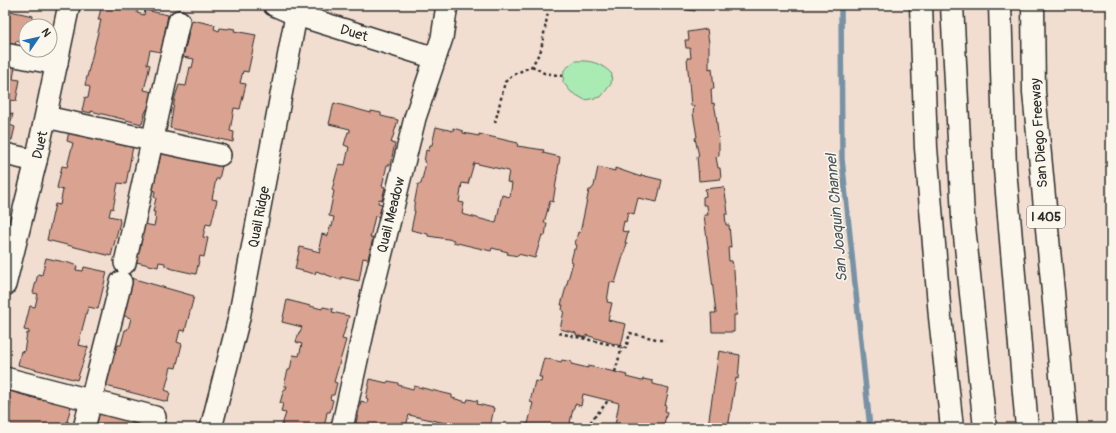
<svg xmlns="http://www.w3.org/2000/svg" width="1116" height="433" font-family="Pangolin,sans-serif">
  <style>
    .green { fill: #aaebb4; stroke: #6a8b70 }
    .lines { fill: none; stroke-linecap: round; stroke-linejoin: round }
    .stream { stroke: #7792a5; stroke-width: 5.5 }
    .building { fill: #daa391; stroke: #2b2b2b; fill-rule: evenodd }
    .minor-casing { stroke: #2b2b2b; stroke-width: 24 }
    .highway-casing { stroke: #2b2b2b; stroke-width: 25 }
    .path { stroke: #2b2b2b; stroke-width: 2.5; stroke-dasharray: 3 3; stroke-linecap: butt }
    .minor { stroke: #fbf7ec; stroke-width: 21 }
    .highway { stroke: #fbf7ec; stroke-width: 22 }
    .labels { text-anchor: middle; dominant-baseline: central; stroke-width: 3; stroke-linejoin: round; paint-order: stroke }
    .shield { fill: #fbf7ec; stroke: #696865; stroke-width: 1 }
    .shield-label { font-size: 13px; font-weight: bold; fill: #2b2b2b }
    .street-label { font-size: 14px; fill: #2b2b2b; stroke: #fbf7ec }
    .water-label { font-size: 15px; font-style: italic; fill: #4b565e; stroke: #fbf7ec }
  </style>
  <rect width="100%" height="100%" fill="#f1ded1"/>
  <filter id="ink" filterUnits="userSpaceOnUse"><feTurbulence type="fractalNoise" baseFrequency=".025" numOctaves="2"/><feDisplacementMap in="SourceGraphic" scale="8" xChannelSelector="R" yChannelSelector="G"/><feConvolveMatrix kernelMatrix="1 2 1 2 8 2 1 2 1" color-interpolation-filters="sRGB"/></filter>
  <g filter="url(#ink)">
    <path class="green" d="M575,61C591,60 601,63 612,74L611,84L601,97L585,100L571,92L563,82L564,70Z"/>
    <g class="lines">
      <path class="stream" d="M841,5L842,159L870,428"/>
    </g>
    <g class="building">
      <path d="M102,5H115L138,9L137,13L144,15L145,10L168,15L161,52L150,50L147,64L150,65L144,90L153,92L150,109H147L145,113L142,124L91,111V113L82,111L85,97L88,98L90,87L85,85L101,20H98Z"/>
      <path d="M672,5H695V11L672,8Z"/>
      <path d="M10,11L33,16L31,26H26V43L16,41L15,46L5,44V21H8Z"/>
      <path d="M192,20L215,25L214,29L219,31L220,28L228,29L229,28L235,29L234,31L256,35L248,72L243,71L240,83L246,84L240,109L234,108L230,131L234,132L233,142L170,128L175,97L179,85L186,86L190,67L192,68L194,59L183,57Z"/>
      <path d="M707,29L709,43V69L712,68L714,89H711L712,104L714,103L716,114L719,144V156L716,157L718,168H720L721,179L699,181L697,156H699L695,138L697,137L693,113L694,106H691L687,58H691L690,48H686L685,40H689L688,32Z"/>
      <path d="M5,66L15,67L13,79L20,80L16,101L5,99L7,86L5,85Z"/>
      <path d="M334,103L371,113V111L381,113V116L398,120L391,143L395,144L390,165H387L382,186L385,187L382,200L379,199L378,203L382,204L379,217L375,216L370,238H373L368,259L363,258L359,281L341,277V280L316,271L315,274L295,269L300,247L320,252L321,248H319L322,234L328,236L330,226L332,227L334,217L329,216L334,191L332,190L339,164L345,165L349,147L344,145L348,132H350V129L329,124Z"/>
      <path d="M5,112L13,114L10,125L15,127L12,140L9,139L8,142L5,141Z"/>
      <path d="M436,127L453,131V128L463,131V133L479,136V134L518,143L517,146L544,150L543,153L560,157L553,202L550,201L544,223H547L545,236L542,235L535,258L518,254V256L507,254L508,252L492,248L491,251L453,242L454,240L428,236V234L411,230L415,211H414V205L418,184H421L426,163L424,162L426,150L429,151L430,145H432ZM474,163L509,171L507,182L512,183L510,197L502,195L496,223L462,214L464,203L459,202L462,183L468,184Z"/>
      <path d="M69,131L133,146L126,184L118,183L113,209L111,208L109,216L119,218L120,222L111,256L47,240L55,204L60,205L63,190L57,188L62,166L67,167L73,143L67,141Z"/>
      <path d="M161,152L222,166L219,179H216L212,199L217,200L211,225L206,224L203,237L208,238L204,257L200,256L196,274L173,269L165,266V263L159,262L158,267L136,262L144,224L154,226L156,218L154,217L155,212H153L156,198L154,197L155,191L151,190L157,163H159Z"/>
      <path d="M598,167L615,171V168L641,177V175L662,180L657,202L638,198L634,214L628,212L626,222L624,221L622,231L628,232L625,243H627L615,283L610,282L607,302L612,303L608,320L626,324L621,346L586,335V338L576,335V333L560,329L564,311L562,310L563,305H561L573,262L571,261L574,249H576L577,245L575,244L578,232L580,233L589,190H591L594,186Z"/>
      <path d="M724,187L727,205L728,214H725L726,225H729L731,247L728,248L729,261H732L734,271L737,315H734V332H712L711,313H716L704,215H708L707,205H703V197L706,196L705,189Z"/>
      <path d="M46,258L69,263L77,266L76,270L83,271L84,267L107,272L98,309L88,307L78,345L88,347L77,380L18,365L21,351L24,352L27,333L29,334V331L24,330L30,306L35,307L38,294L33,293L38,274L42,275Z"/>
      <path d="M131,278L194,296L185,331L180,330L177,342L182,344L176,368L171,367L165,390L170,392L168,402L106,386L114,349H116L118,345H121L125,330H127L129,326L131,318L122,315Z"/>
      <path d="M287,300L322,309L323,307L333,309L332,312L349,316L342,339L346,340L334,382L337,383L334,395H331L330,399L333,400L330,412H327L324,428H281L286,413L281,412L283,403H280L284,389H286L287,386H284L288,370H290L293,355L299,356L302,344L296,342L299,332H300L302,327L282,322Z"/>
      <path d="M719,351L740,355L738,379L736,378L728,428H705L706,425L708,426Z"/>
      <path d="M544,358L561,362L562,360L572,362L571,364L588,368V366L615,372L627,375L626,377L642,381L643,379L653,381V384L669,388L665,406H666L665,411L667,412L664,424H662L661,428H620V426L615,425L619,403L583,394L581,406L575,404L572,413L570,423L575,424L574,428H524L525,424H528L533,403L530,402L535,381L541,382L542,377H539Z"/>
      <path d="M370,379L387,383L388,381L398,383V385L413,389L414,386L452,395V398L467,402L468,399L478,401L477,404L494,408L490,427L491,428H444L445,423L409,415L406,426L401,424L400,428H358L359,424L356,423L361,401L367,403L368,399L366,398Z"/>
      <path d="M9,391L41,400L42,398L49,400L71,406L67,422H69L68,428H5L11,403L6,401Z"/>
      <path d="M99,413L128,421L159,428H91L97,424Z"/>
    </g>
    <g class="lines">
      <defs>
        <g id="minor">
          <path d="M274,5L297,15L435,58"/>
          <path d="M5,54L57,64"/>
          <path d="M46,117L220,155"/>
          <path d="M5,154L36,161"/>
          <path d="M125,263L179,21"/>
          <path d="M5,285L36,161L69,5"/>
          <path d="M5,378L155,417"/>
          <path d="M84,428L121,282"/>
          <path d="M211,428L239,318L298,5"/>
          <path d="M342,428L370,301L415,118L442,38L447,5"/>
        </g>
        <g id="highway">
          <path d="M921,5L926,148L940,317L952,428"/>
          <path d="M952,5L963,217L985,428"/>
          <path d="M1000,5L1005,169L1027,428"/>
          <path d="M1033,5L1034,92L1066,428"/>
        </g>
      </defs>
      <use href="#minor" class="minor-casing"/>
      <use href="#highway" class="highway-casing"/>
      <g class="path">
        <path d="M532,66L544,73L563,76"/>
        <path d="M495,123L505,82L513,75L532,66L541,50L548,12"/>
        <path d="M559,333L626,348L630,333L665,341"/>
        <path d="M615,372L622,347"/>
        <path d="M588,428C592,416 602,411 608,400"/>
      </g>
      <use href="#minor" class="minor"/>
      <use href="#highway" class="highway"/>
    </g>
  </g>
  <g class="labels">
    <rect class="shield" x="1027" y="206" width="38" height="22" rx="3"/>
    <g class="shield-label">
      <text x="1046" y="217">I 405</text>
    </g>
    <g class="street-label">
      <text transform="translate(354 33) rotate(17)">Duet</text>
      <text transform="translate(1039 133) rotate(-94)">San Diego Freeway</text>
      <text transform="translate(40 145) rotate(-77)">Duet</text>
      <text transform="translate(391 215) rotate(-76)">Quail Meadow</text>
      <text transform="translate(259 217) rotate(-79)">Quail Ridge</text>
    </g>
    <g class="water-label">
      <text transform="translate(837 218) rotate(-95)">San Joaquin Channel</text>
    </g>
  </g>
  <rect width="1116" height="433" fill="none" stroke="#fbf7ec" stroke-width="20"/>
  <rect x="10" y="10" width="1096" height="413" fill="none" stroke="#2b2b2b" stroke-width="1.5" filter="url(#ink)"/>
  <g transform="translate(38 38) rotate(56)"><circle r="19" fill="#fbf7ec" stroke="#a8a59f"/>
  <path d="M0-3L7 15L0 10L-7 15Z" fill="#1f6fb2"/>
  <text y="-6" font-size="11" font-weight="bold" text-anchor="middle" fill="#2b2b2b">N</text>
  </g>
</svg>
